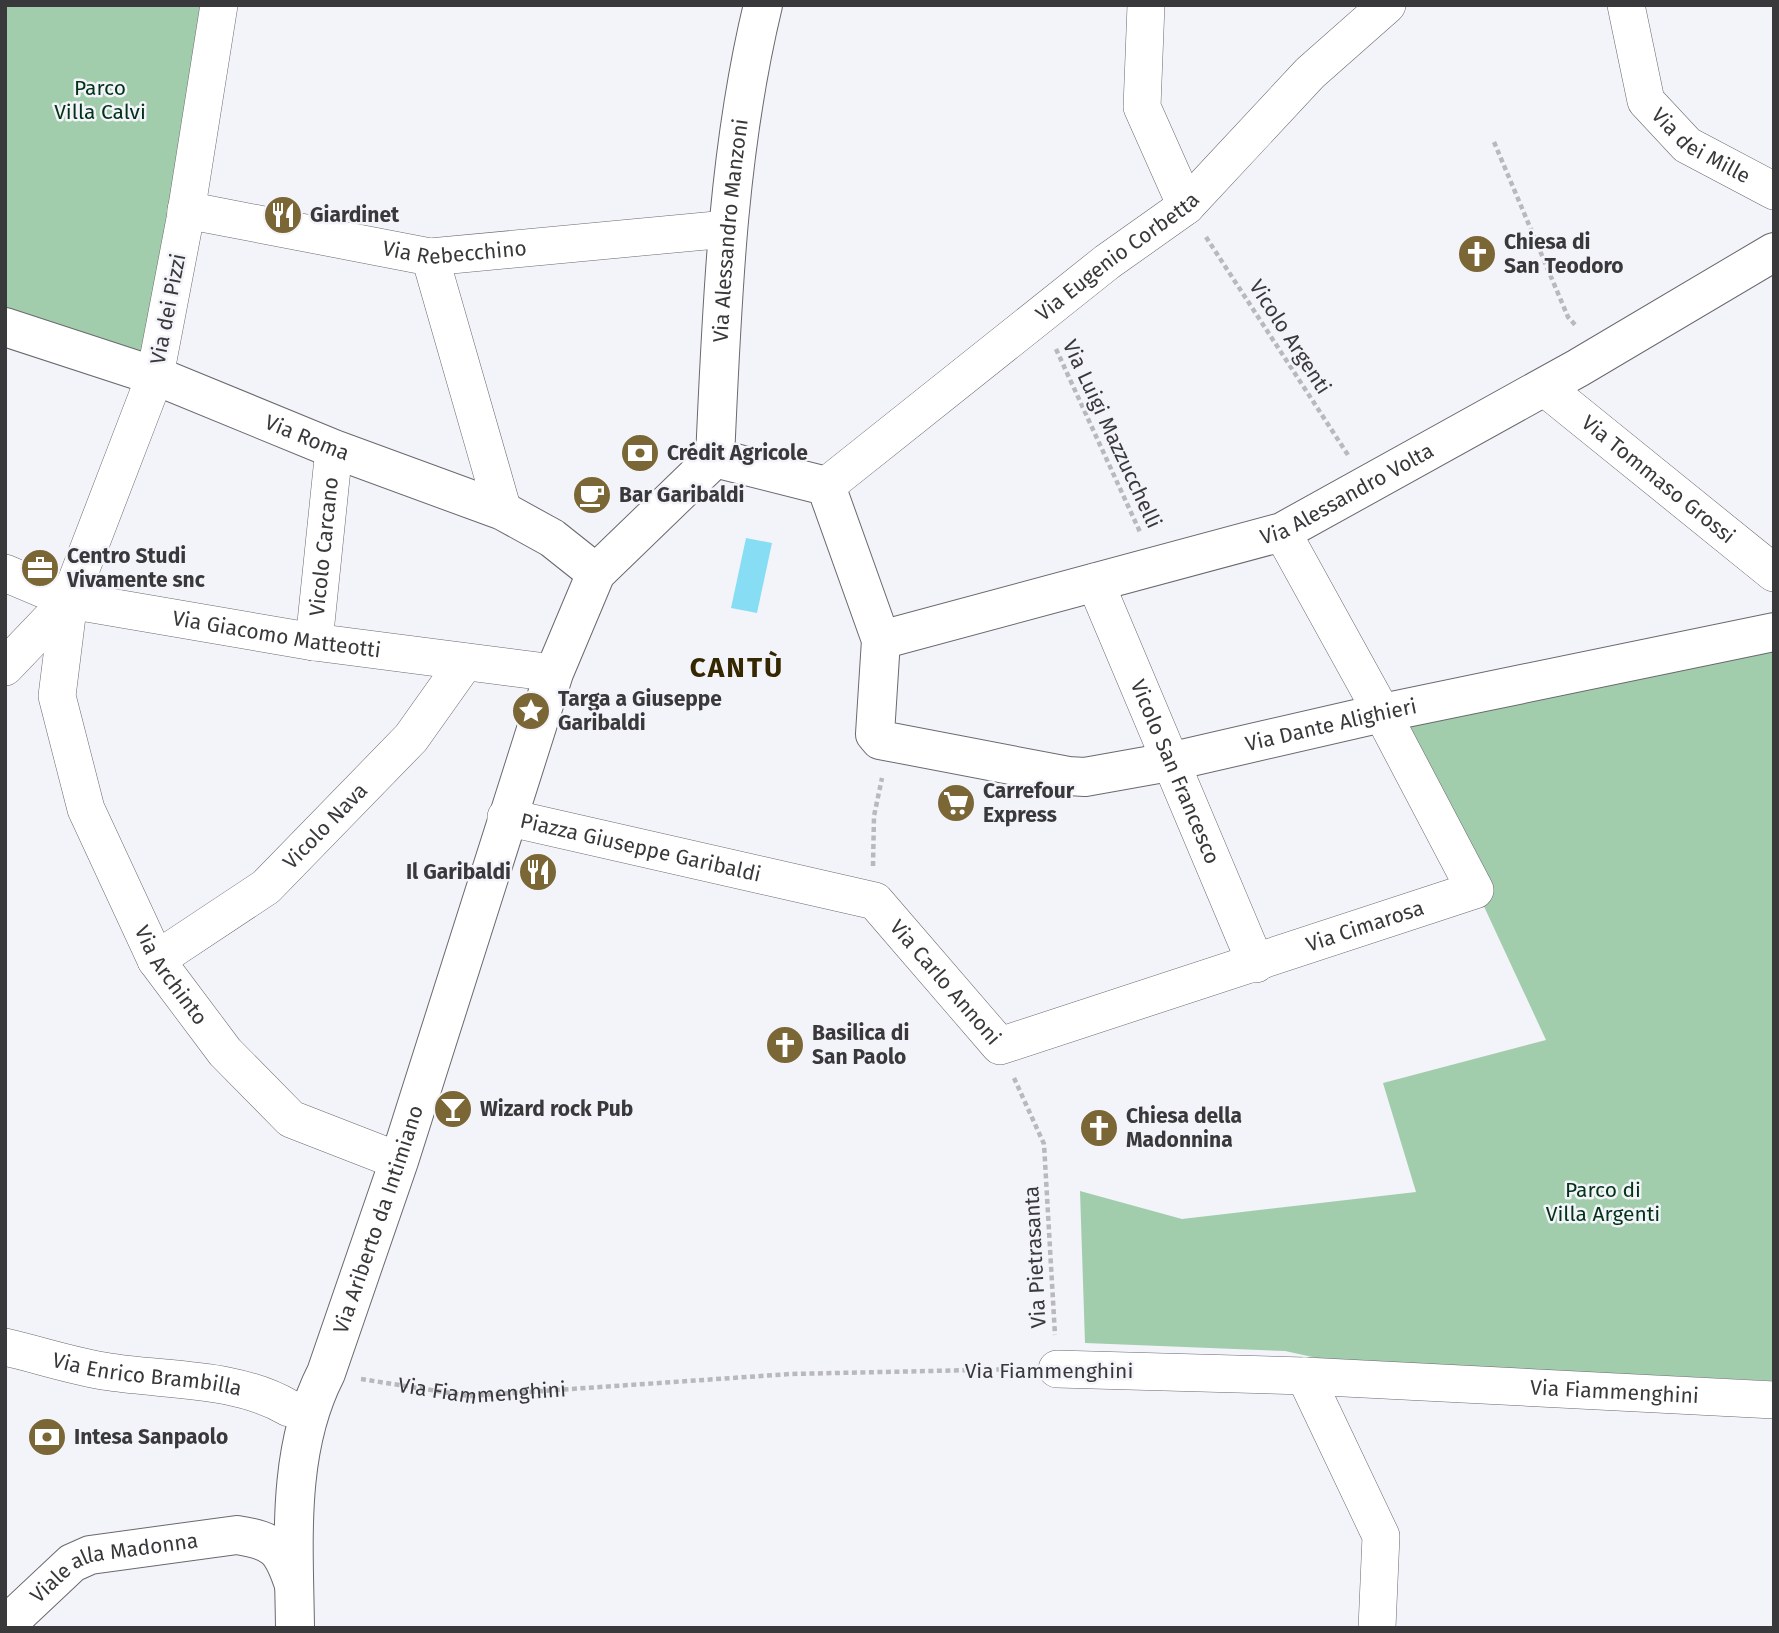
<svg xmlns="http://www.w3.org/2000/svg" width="1779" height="1633" font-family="'Fira Sans',sans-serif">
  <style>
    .green { fill: #a2cdac }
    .water { fill: #87def4 }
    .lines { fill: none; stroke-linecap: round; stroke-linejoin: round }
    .street-casing { stroke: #69696e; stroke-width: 38 }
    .secondary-casing { stroke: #69696e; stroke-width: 40 }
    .path { stroke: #b8b8bd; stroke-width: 4.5; stroke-dasharray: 5 3.5; stroke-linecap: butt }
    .street { stroke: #fff; stroke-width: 37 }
    .secondary { stroke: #fff; stroke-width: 38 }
    .labels { text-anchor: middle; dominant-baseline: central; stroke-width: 5; stroke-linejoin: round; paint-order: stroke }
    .park-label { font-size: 21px; fill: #033317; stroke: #f3f4f9 }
    .street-label { font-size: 21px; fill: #39393b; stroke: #f3f4f9 }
    .poi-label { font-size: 21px; font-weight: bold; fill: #39393b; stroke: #f3f4f9; text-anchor: start }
    .district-label { font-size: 28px; font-weight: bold; letter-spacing: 2px; fill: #352700; stroke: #f3f4f9 }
  </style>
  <rect width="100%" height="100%" fill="#f3f4f9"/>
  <g class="green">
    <path d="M5,5H212L144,372L5,320Z"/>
    <path d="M1774,647V1381L1326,1360L1285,1351L1085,1343L1080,1191L1182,1219L1416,1192L1383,1083L1546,1040L1397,719Z"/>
  </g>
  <path class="water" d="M746,538L772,543L757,613L731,608Z"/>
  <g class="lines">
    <defs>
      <g id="street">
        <path id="s2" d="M219,5L185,219L155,376L69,600L57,696L86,809L156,960L225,1052L291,1119L399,1161"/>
        <path d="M1146,5L1142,107L1186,206"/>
        <path id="s3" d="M1626,5L1646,101L1687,145L1774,191"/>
        <path id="s4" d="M186,210L430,257L727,229"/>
        <path d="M430,257L503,511"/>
        <path id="s5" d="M1544,387L1774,573"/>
        <path id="s6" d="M826,486L1107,262L1186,206L1310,73L1387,5"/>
        <path id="s7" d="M5,573L69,600L314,642L554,673"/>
        <path id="s8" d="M1095,582L1256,964"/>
        <path id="s9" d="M314,642L334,449"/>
        <path d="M5,667L69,600"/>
        <path id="s10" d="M506,817L875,901L1000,1046L1475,890L1382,713L1282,532"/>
        <path id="s11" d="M156,960L266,887L411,738L465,662"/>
        <path id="s12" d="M5,1347C40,1355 75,1367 110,1372C169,1381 236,1377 289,1408"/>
        <path id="s13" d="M1057,1369L1305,1376L1774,1400"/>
        <path d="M1305,1376L1381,1536L1377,1628"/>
      </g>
      <g id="secondary">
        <path id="s14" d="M5,327L161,378L334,449L503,511L552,538L596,573"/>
        <path id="s15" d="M715,458L826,486L881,640L875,734L880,740L1068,776L1085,777L1169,762L1382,713L1774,632"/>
        <path id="s16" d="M715,458C722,306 727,154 763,5"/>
        <path id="s17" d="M881,640L1282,532L1578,368L1774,252"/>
        <path id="s18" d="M5,1626L72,1563L90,1555L237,1535C276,1541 282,1549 294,1585"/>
        <path id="s19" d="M295,1628C294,1543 286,1451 326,1373L399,1161L554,673L596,573L715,458"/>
      </g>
    </defs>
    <use href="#street" class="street-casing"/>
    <use href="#secondary" class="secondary-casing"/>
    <g class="path">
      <path d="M1494,142L1568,317L1576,326"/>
      <path d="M1206,237L1348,455"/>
      <path d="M1056,349L1140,532"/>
      <path d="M873,866L874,816L882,778"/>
      <path d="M1014,1078L1044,1144L1055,1335"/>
      <path id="s1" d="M361,1379L469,1396L790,1374L1022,1369"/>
    </g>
    <use href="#street" class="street"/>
    <use href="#secondary" class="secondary"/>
  </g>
  <defs>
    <symbol id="restaurant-disc" viewBox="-11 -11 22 22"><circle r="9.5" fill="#7a6735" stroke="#f3f4f9"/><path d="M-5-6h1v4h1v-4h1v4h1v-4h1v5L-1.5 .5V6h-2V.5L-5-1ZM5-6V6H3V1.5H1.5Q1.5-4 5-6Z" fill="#fff"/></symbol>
    <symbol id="church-disc" viewBox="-11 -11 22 22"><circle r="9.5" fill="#7a6735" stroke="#f3f4f9"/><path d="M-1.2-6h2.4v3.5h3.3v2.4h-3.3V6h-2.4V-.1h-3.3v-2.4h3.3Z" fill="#fff"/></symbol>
    <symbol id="bank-disc" viewBox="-11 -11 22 22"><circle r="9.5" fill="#7a6735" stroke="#f3f4f9"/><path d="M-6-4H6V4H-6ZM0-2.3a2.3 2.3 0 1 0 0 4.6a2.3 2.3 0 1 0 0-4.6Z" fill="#fff"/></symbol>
    <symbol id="cafe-disc" viewBox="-11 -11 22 22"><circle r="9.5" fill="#7a6735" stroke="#f3f4f9"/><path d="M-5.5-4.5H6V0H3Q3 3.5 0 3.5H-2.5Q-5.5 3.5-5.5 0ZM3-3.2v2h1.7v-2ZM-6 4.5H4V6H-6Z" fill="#fff"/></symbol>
    <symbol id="office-disc" viewBox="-11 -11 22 22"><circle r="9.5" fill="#7a6735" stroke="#f3f4f9"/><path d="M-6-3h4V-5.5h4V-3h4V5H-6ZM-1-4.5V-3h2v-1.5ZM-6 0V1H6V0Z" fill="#fff"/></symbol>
    <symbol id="sight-disc" viewBox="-11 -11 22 22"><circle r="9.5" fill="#7a6735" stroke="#f3f4f9"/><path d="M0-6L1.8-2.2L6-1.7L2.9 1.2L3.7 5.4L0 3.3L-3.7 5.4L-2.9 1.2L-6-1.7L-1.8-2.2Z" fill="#fff"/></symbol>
    <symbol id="supermarket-disc" viewBox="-11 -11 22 22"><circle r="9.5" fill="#7a6735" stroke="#f3f4f9"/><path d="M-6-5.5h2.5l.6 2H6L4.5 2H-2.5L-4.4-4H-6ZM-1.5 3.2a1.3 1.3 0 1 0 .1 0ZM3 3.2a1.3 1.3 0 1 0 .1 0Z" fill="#fff"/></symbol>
    <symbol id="bar-disc" viewBox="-11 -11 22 22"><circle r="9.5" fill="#7a6735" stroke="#f3f4f9"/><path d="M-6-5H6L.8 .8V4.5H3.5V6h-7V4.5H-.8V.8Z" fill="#fff"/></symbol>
  </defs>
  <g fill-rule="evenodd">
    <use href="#restaurant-disc" x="261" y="193" width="44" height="44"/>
    <use href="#church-disc" x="1455" y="232" width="44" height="44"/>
    <use href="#bank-disc" x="618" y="431" width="44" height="44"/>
    <use href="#cafe-disc" x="570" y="473" width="44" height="44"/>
    <use href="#office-disc" x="18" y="546" width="44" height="44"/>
    <use href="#sight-disc" x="509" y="689" width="44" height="44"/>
    <use href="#supermarket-disc" x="934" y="781" width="44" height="44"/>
    <use href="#restaurant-disc" x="516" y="850" width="44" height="44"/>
    <use href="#church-disc" x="763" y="1023" width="44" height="44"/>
    <use href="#bar-disc" x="431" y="1087" width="44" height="44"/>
    <use href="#church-disc" x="1077" y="1106" width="44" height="44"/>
    <use href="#bank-disc" x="25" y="1415" width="44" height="44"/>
  </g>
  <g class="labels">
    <g class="park-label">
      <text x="100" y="88">Parco<tspan x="100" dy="24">Villa Calvi</tspan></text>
      <text x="1603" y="1190">Parco di<tspan x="1603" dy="24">Villa Argenti</tspan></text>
    </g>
    <g class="street-label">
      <text stroke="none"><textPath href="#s3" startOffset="170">Via dei Mille</textPath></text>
      <text stroke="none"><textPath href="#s16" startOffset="228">Via Alessandro Manzoni</textPath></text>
      <text stroke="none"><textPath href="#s4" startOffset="273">Via Rebecchino</textPath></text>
      <text stroke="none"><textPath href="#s6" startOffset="371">Via Eugenio Corbetta</textPath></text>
      <text transform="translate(168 309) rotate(-79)">Via dei Pizzi</text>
      <text transform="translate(1290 337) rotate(57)">Vicolo Argenti</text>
      <text transform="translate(1112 434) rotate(65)">Via Luigi Mazzucchelli</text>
      <text stroke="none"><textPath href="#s14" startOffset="322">Via Roma</textPath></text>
      <text stroke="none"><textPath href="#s5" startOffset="147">Via Tommaso Grossi</textPath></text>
      <text stroke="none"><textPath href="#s17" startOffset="490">Via Alessandro Volta</textPath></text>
      <text stroke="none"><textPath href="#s9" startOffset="96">Vicolo Carcano</textPath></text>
      <text stroke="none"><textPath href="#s7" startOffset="280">Via Giacomo Matteotti</textPath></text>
      <text stroke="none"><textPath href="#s15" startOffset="840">Via Dante Alighieri</textPath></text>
      <text stroke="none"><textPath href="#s8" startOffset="206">Vicolo San Francesco</textPath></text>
      <text stroke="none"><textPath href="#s11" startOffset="217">Vicolo Nava</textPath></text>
      <text stroke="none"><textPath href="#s10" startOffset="138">Piazza Giuseppe Garibaldi</textPath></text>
      <text stroke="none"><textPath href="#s10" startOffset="954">Via Cimarosa</textPath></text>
      <text stroke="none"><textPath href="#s2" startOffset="1017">Via Archinto</textPath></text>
      <text stroke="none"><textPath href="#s10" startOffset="486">Via Carlo Annoni</textPath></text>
      <text stroke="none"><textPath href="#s19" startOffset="422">Via Ariberto da Intimiano</textPath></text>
      <text transform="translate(1035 1257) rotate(-93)">Via Pietrasanta</text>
      <text x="1049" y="1371">Via Fiammenghini</text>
      <text stroke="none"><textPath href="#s12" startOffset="145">Via Enrico Brambilla</textPath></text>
      <text stroke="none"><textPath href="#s1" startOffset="122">Via Fiammenghini</textPath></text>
      <text stroke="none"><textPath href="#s13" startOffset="558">Via Fiammenghini</textPath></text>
      <text stroke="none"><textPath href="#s18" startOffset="130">Viale alla Madonna</textPath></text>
    </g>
    <g class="poi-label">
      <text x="310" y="215">Giardinet</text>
      <text x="1504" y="242">Chiesa di<tspan x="1504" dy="24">San Teodoro</tspan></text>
      <text x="667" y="453">Crédit Agricole</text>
      <text x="619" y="495">Bar Garibaldi</text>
      <text x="67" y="556">Centro Studi<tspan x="67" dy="24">Vivamente snc</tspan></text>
      <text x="558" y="699">Targa a Giuseppe<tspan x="558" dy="24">Garibaldi</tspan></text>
      <text x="983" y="791">Carrefour<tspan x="983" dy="24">Express</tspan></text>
      <text x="511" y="872" text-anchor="end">Il Garibaldi</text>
      <text x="812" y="1033">Basilica di<tspan x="812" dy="24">San Paolo</tspan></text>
      <text x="480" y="1109">Wizard rock Pub</text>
      <text x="1126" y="1116">Chiesa della<tspan x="1126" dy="24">Madonnina</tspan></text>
      <text x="74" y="1437">Intesa Sanpaolo</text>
    </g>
    <g class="district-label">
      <text x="737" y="667">CANTÙ</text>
    </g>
  </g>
  <rect width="1779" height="1633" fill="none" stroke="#39393b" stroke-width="14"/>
</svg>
